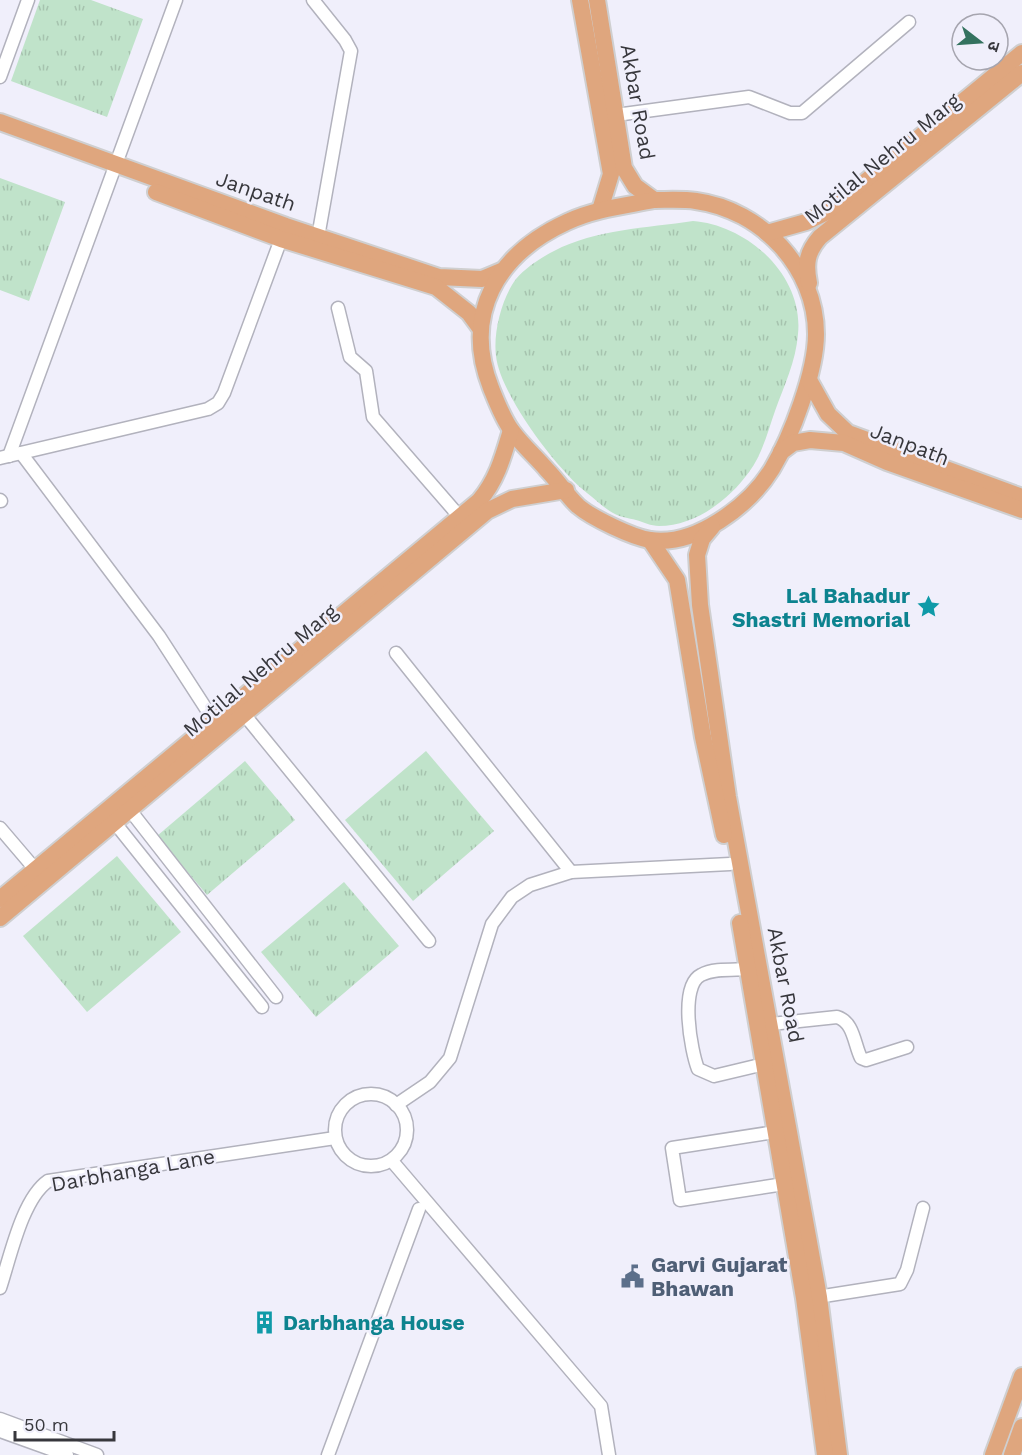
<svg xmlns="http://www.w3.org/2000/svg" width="1022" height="1455" font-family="'Work Sans','Noto Sans Devanagari',sans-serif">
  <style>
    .grass { fill: url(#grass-tufts) }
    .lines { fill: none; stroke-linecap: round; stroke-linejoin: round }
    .minor-casing { stroke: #b2b2bd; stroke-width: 15 }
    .major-casing { stroke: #cfcfd0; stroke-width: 20 }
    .minor { stroke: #fff; stroke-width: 12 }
    .major { stroke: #dfa67e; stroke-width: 16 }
    .labels { text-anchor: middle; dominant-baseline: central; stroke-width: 5; stroke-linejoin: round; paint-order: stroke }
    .street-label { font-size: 21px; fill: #37373c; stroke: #f0effb }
    .culture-label { font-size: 21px; font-weight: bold; fill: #0d838f; stroke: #f0effb; text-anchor: end }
    .service-label { font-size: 21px; font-weight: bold; fill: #4e5e75; stroke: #f0effb; text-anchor: start }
  </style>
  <defs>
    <pattern id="grass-tufts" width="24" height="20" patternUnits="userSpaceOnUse" patternTransform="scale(1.5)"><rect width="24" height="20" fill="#c0e3ca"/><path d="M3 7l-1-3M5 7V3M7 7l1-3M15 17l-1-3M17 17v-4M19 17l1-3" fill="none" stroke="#a6c3ae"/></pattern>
  </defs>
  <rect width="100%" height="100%" fill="#f0effb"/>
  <g class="grass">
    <path d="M40,0H91L143,19L107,117L11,81Z"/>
    <path d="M0,178L65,202L29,301L0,290Z"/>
    <path d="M693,221C747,225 804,275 798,334C796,361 784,386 775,411C768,431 762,455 749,472C729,500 695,526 659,526C651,526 643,522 636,520C629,518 619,517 613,513C604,508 595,499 587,493C557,470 500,394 496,356C493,332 502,298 516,279C525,268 542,257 554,251C596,229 647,228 693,221Z"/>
    <path d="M426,751L494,831L413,901L345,820Z"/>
    <path d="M245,761L295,820L207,895L157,836Z"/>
    <path d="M117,856L181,932L87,1012L23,936Z"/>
    <path d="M344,882L399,946L316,1017L261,952Z"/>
  </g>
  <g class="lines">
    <defs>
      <g id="minor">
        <path d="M313,0L345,40L351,51L318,237"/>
        <path d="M0,77L28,0"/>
        <path d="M616,115L749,97L790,113H802L909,22"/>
        <path d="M338,308L350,357L366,371L373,417L459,516"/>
        <path d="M21,453L159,636L214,721"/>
        <path d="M9,456L176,0"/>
        <path d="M0,458L208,409L218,403L224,393L284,231"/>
        <path d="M0,500L1,501"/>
        <path d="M396,653L571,872"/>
        <path d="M239,708L429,941"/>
        <path d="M126,805L276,997"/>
        <path d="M111,818L262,1007"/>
        <path d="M0,828L35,869"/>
        <path d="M748,969C734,970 714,968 701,975C679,986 691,1051 698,1069L714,1076L764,1064"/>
        <path d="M771,1024L837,1017C854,1022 854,1044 861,1058L866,1060L907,1047"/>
        <circle cx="371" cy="1130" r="36"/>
        <path d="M396,1105L430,1082L450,1058L492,924L512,897L530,885L571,872L730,864"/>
        <path d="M775,1132L672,1148L680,1200L784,1184"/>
        <path d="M392,1161L601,1406L609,1455"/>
        <path d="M0,1288C10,1258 22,1199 48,1181L335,1138"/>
        <path d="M811,1298L900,1284L907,1270L923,1208"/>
        <path d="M0,1419L97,1455"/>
        <path d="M0,1431L67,1455"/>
        <path d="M328,1455L419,1209"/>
      </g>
      <g id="major">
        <path d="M580,0L611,174L600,210"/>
        <path d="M597,0L624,168L635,186L654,200"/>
        <path d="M0,122L286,226L439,277L482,279L501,271"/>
        <path d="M156,192L281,239L436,287L469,313L480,328"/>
        <path d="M654,200C668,200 683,199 696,201C762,210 816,268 816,334C816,372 791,437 772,469C749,506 695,547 650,540C632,537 592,518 578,506C567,496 558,481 547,470C536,457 522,445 512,431C503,419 497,403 491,388C462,314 497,254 567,222C595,209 624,206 654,200Z"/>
        <path d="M767,233L806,222L831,210L1022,53"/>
        <path d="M809,283C805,263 807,252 820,237L1022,73"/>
        <path d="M809,380L828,414L848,433L1022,497"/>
        <path d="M781,452L793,443L810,440L844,443L887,462L1022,510"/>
        <path d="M712,527L702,539L697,555L700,605L728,797L819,1297L839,1455"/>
        <path d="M650,540L677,580L703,737L724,835"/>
        <path d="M0,899L479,501C497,480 503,457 511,430"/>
        <path d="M0,918L487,511L512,499L566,490"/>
        <path d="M740,923L804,1298L825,1455"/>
        <path d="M993,1455L1022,1376"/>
        <path d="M1012,1455L1022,1427"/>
      </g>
    </defs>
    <use href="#minor" class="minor-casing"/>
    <use href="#major" class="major-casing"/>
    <use href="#minor" class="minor"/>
    <use href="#major" class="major"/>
  </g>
  <defs>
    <symbol id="sight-bare" viewBox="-9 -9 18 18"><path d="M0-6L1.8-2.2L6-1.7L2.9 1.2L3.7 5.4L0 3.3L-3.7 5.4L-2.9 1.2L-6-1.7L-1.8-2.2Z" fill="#0f9aa8" stroke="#f0effb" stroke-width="2.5" paint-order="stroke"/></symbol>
    <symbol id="civic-bare" viewBox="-9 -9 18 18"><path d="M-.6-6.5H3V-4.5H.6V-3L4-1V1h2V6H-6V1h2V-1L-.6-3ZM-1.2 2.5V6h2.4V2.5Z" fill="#5c6f8a" stroke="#f0effb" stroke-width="2.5" paint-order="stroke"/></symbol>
    <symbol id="building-bare" viewBox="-9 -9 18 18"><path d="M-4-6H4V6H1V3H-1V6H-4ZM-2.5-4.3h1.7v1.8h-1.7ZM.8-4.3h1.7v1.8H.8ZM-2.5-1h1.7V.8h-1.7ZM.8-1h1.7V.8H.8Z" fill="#0f9aa8" stroke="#f0effb" stroke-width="2.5" paint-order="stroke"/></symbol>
  </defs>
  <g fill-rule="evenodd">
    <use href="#sight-bare" x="912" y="590" width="33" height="33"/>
    <use href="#civic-bare" x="616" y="1260" width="33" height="33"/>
    <use href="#building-bare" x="248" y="1306" width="33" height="33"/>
  </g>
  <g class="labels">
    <g class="street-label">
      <text transform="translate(638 102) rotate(80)">Akbar Road</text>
      <text transform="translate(882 158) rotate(-39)">Motilal Nehru Marg</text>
      <text transform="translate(256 191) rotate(19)">Janpath</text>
      <text transform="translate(910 444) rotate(21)">Janpath</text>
      <text transform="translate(260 670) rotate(-40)">Motilal Nehru Marg</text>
      <text transform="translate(786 985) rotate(79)">Akbar Road</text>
      <text transform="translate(133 1170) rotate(-10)">Darbhanga Lane</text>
    </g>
    <g class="culture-label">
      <text x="910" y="595">Lal Bahadur<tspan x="910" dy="24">Shastri Memorial</tspan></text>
      <text x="283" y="1322" text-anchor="start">Darbhanga House</text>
    </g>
    <g class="service-label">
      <text x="651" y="1264">Garvi Gujarat<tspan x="651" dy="24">Bhawan</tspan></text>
    </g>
  </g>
  <g transform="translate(980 42) rotate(107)"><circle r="28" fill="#f0effb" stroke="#a6a5af" stroke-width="1.5"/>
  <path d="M0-4.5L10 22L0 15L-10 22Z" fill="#34725f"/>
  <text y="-9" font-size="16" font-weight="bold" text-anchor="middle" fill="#37373c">उ</text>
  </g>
  <path d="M15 1431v9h99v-9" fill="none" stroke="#37373c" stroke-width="3"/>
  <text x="24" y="1431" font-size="18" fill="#37373c" stroke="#f0effb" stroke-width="4.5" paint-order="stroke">50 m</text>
</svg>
